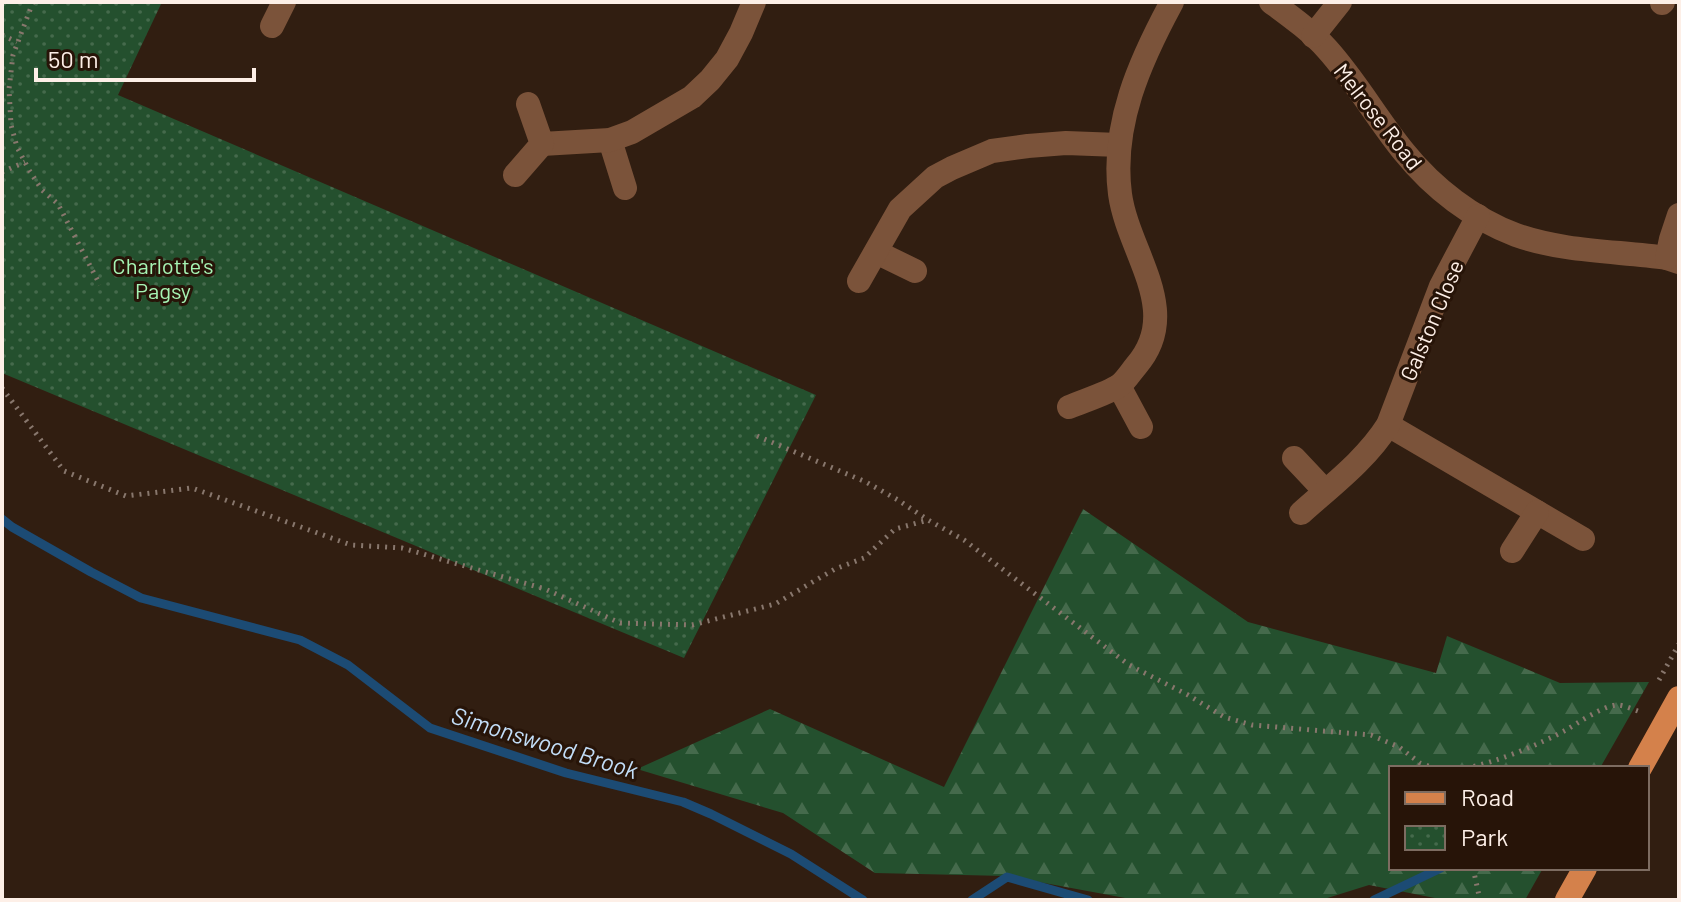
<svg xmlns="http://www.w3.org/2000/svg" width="1681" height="902" font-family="Barlow,sans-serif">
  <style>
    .forest { fill: url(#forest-firs) }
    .park { fill: url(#park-dots) }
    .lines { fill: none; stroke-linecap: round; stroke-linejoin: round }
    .stream { stroke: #1c4b74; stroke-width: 9 }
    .path { stroke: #88776d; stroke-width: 5; stroke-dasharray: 2 6; stroke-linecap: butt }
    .street { stroke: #7b533a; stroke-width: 24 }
    .primary { stroke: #d4814b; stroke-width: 24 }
    .labels { text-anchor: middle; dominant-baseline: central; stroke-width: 6; stroke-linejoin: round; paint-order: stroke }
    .street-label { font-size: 22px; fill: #fdefe7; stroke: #271408 }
    .park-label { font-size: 22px; fill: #a6f4b4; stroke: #271408 }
    .water-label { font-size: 24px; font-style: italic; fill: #c2ddf7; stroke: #271408 }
  </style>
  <defs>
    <pattern id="forest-firs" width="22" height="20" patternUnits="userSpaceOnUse" patternTransform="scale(2)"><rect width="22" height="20" fill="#24502e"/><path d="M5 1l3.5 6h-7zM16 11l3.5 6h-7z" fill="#456a4c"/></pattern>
    <pattern id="park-dots" width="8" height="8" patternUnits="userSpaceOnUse" patternTransform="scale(2)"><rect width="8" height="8" fill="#24502e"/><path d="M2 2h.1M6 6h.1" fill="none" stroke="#456a4c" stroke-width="1.8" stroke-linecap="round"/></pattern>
  </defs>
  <rect width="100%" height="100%" fill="#311e11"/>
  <path class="forest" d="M1083,509L1248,622L1436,673L1447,636L1560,683L1649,682L1600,768H1391V868H1543L1525,900H1445L1369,885L1321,900H1136L1006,876L875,873L783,813L637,769L770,709L944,787Z"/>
  <path class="park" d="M2,2H162L118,95L816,395L684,658L2,373Z"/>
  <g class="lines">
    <g class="stream">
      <path d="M2,519L12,527L91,572L141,598L300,640L348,665L430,728L566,773L683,802L711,814L791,854L863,900"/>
      <path d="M972,900L1007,877L1088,900"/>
      <path d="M1374,900L1441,868"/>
    </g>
    <g class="path">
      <path d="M33,2L13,55L9,89L11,125L17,147L29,170L42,190L58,204L100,285"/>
      <path d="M2,35L17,42"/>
      <path d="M2,172L25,162"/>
      <path d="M2,388L64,471L126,496L192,488L351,545L402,548L545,589L620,623L692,625L775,604L835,569L864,558L895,529L928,520"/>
      <path d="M757,436L866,482L898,500L928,520L964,540L1129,665L1188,695L1224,717L1252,725L1371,735L1399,747L1420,763L1434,768"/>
      <path d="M1659,680L1679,644"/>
      <path d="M1466,768C1495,763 1540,744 1566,730C1578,723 1604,705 1617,705C1624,705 1634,710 1641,712"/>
      <path d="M1473,868L1480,900"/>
    </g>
    <g class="street">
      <path d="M1271,2C1290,16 1311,31 1327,49C1356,81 1377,119 1404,152C1433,188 1473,219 1516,235C1564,252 1617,251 1667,258L1679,262"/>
      <path d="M1662,3L1663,2"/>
      <path d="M272,26L284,2"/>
      <path d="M1313,36L1340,2"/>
      <path d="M610,140L625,188"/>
      <path d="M542,144L610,140L632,132L692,97L710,80L727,59L741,33L754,2"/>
      <path d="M515,175L542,144L528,104"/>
      <path d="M876,252L915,271"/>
      <path d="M1667,258L1671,239L1679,215"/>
      <path d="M859,281L900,209L935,177L952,168L992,151L1028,146L1066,143L1119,145"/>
      <path d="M1119,386L1141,427"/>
      <path d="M1069,407C1083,401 1109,393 1120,385C1126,380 1131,372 1136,366C1184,311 1128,253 1120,194C1111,125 1140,61 1172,2"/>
      <path d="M1388,425L1583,539"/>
      <path d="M1294,458L1325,491"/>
      <path d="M1301,513C1331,486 1366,460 1388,425L1441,286L1478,216"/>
      <path d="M1512,551L1537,512"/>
    </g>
    <g class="primary">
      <path d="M1640,768L1679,698"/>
      <path d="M1567,900L1585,868"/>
    </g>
  </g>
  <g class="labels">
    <g class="street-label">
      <text transform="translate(1379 116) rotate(52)">Melrose Road</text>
      <text transform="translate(1431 320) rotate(-67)">Galston Close</text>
    </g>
    <g class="park-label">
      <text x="163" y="265">Charlotte's<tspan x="163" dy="25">Pagsy</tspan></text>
    </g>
    <g class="water-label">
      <text transform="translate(545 742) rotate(17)">Simonswood Brook</text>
    </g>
  </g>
  <rect width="1681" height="902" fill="none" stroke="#fdefe7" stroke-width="8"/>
  <rect x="1389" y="766" width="260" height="104" fill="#271408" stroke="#7d6c61" stroke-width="2"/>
  <rect x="1405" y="792" width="40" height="12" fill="#d4814b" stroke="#7d6c61" stroke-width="2"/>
  <text x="1461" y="806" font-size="24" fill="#fdefe7">Road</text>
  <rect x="1405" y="826" width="40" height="24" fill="url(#park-dots)" stroke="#7d6c61" stroke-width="2"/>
  <text x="1461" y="846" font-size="24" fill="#fdefe7">Park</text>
  <path d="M36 68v12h218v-12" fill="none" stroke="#fdefe7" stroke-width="4"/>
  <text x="48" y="68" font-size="24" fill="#fdefe7" stroke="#271408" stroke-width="6" paint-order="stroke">50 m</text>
</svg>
